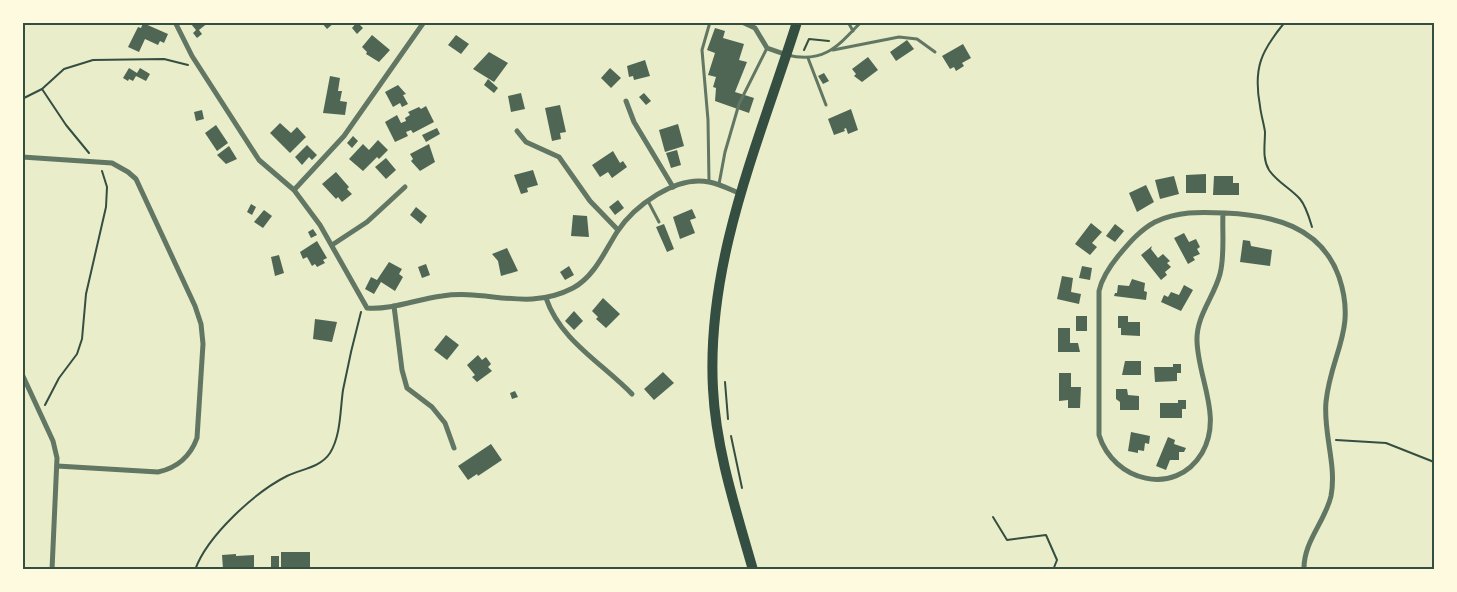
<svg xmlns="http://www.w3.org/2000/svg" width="1457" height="592" font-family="'IBM Plex Sans',sans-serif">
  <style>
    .building { fill: #4f6655 }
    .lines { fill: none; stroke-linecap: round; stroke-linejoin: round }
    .path { stroke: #344e41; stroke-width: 2 }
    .service { stroke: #617663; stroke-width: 3 }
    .minor { stroke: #617663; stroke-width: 5 }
    .primary { stroke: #344e41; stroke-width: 10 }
    .neatline { fill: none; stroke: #344e41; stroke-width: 2 }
  </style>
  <rect width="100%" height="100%" fill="#e9edc9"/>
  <g class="building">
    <path d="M193,22H209L199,30L202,34L197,38L193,33L196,30L191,24Z"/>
    <path d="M321,22H335L327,29Z"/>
    <path d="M357,22L363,28L357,34L352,28Z"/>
    <path d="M143,23L168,34L164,43L160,41L158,45L145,39L139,52L128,47L138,27L141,28Z"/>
    <path d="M715,28L725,31L723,38L744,44L739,60L747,62L735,92L754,98L749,113L715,101L716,88L713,87L716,77L708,75L715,53L707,50Z"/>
    <path d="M372,35L390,50L379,62L366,54L367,52L362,47Z"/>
    <path d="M456,35L469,44L461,54L448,45Z"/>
    <path d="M907,40L914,49L896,61L890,52Z"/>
    <path d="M963,44L971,58L962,63L964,66L956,71L954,67L950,69L942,56Z"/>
    <path d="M489,52L508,63L494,82L473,69Z"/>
    <path d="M868,57L878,70L862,82L854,76L856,74L852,69Z"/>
    <path d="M645,60L650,76L634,80L633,76L629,77L627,66Z"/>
    <path d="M129,68L137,73L140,68L150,74L146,81L136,76L133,81L129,79L128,81L123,78Z"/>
    <path d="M610,68L621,78L611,88L601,78Z"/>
    <path d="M824,73L829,81L823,84L818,76Z"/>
    <path d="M330,76L340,78L338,91H342L340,101L347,102L345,115L323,113Z"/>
    <path d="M488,79L498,88L494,93L484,85Z"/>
    <path d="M398,85L406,94L403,95L408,104L402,107L400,103L393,107L385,92Z"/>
    <path d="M521,93L525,109L511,112L508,96Z"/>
    <path d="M644,93L651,101L646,105L639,97Z"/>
    <path d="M560,105L566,132L560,133L561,139L552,141L545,108Z"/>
    <path d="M426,106L434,122L413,133L411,130L406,132L408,136L395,142L385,122L397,115L401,123L406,121L405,118L410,115L408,112L419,107L421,109Z"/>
    <path d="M851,109L858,130L848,134L846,128L844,129L845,131L834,135L828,119Z"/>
    <path d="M202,110L204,119L196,121L194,112Z"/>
    <path d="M280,123L291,133L297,127L306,137L290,153L270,133Z"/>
    <path d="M678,124L684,146L665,152L659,130Z"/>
    <path d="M216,125L228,143L217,151L205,133Z"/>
    <path d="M437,128L440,134L426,142L422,135Z"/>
    <path d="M353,136L358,141L352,148L347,143Z"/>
    <path d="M378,140L388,150L379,159L377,157L363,171L349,159L363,144L369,150Z"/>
    <path d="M429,144L435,162L420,171L411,161L413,159L410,154Z"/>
    <path d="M307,145L317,155L312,160L309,157L302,165L295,157Z"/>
    <path d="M229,146L237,159L226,164L217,155Z"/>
    <path d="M677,150L681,165L671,168L666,153Z"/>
    <path d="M613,151L620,163L623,161L627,167L612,178L608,172L600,177L592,165Z"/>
    <path d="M386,158L396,170L386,179L375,167Z"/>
    <path d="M533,170L538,185L527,188L528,192L521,194L514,175Z"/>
    <path d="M336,172L349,187L347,189L352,194L342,202L338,197L336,199L322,184Z"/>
    <path d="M1206,174V193H1186V175Z"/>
    <path d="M1174,176L1179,194L1160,199L1155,180Z"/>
    <path d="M1214,176H1233V183H1239V195H1213Z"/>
    <path d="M1146,185L1154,202L1137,212L1129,193Z"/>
    <path d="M618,200L624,208L615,215L609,207Z"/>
    <path d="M251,204L256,207L252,215L247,212Z"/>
    <path d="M416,207L427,216L421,224L410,215Z"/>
    <path d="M692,209L696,218L690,220L695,233L680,239L673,217Z"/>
    <path d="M264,210L272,216L263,228L254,222Z"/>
    <path d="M573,215L587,216L589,237L571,236Z"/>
    <path d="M1091,223L1102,232L1092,243L1097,247L1090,255L1075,244Z"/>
    <path d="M664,224L674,249L667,252L656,227Z"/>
    <path d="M1115,224L1124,231L1115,242L1106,236Z"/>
    <path d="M313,229L317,235L311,238L308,232Z"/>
    <path d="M1184,233L1189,242L1196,239L1200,247L1197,249L1200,254L1193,257L1195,260L1188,264L1174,238Z"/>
    <path d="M1243,240L1250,241L1251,246L1272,250L1270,266L1240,262Z"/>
    <path d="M317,241L327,258L323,260L325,263L317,267L315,264L312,266L307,257L303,259L300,252Z"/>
    <path d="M1152,246L1151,249L1158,258L1163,254L1170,261L1167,263L1171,267L1165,272L1167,275L1161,280L1141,255Z"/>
    <path d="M507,248L518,271L501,276L498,261L492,254Z"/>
    <path d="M279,255L284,273L275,276L271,257Z"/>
    <path d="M389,262L402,269L399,274L403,277L395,291L381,282L374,294L365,289L371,277L377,280Z"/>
    <path d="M426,264L430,275L422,278L418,267Z"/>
    <path d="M569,266L574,275L565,280L560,272Z"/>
    <path d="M1082,266L1092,268L1090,280L1079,278Z"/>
    <path d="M1062,276L1073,278L1071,292L1081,294L1079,304L1057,299Z"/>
    <path d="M1132,279L1145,283L1144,291L1147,292L1146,300L1114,296L1115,293H1117L1118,285L1129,286Z"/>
    <path d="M1184,285L1193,290L1181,311L1161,302L1164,295L1168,297L1171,292L1179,295Z"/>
    <path d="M603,298L620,314L606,328L596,319L598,317L592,311Z"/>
    <path d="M574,311L583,321L574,330L565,321Z"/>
    <rect x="1076" y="316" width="11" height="15"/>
    <path d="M1118,316H1128V322H1140V336L1121,335V328H1118Z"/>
    <path d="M315,319L337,322L332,342L313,339Z"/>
    <path d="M1058,328H1070V343H1078L1080,352H1058Z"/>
    <path d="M446,335L459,345L447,360L434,350Z"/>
    <path d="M478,355L482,360L486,357L491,364L488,367L492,371L477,382L472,377L475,375L467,365Z"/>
    <path d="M1125,361H1141V375H1122Z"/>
    <path d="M1173,364H1181V373H1177V381L1155,382L1154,367H1173Z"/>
    <path d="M663,372L674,383L654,400L644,389Z"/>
    <path d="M1059,373H1071V387H1081L1080,408H1068V400L1059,401Z"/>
    <path d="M1116,389H1127L1128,395L1139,396V410H1120V402L1116,399Z"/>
    <path d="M515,391L518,397L512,399L510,393Z"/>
    <path d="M1178,400H1186V409H1182V418H1160V403H1178Z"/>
    <path d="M1131,432L1150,436L1149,444L1145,443L1144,451L1138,450V453L1128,451Z"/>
    <path d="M1168,437L1175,440L1174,444L1186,448L1184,452H1179V460H1170L1166,470L1156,466Z"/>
    <path d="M491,444L502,460L478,476L477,474L468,480L458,466Z"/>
    <rect x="281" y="552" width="29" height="16"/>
    <path d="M236,554V556L254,555V570L223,569L222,555Z"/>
    <rect x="271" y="556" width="8" height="11"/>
  </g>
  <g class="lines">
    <g class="path">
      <path d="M1285,22C1261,51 1253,68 1260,106C1261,115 1264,124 1265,132C1265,145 1262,158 1269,170C1277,182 1290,188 1300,199C1306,206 1309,217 1312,227"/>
      <path d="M804,50L809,39L829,41"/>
      <path d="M42,89L66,125L89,153"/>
      <path d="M22,99L42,89L64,69L93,60L164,59L188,65"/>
      <path d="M725,382L728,419"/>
      <path d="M45,405L59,378L77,354L82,339L86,294L106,207L107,187L102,171"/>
      <path d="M731,436L742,488"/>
      <path d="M1336,440L1386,443L1434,462"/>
      <path d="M993,517L1007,540L1046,535L1057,560L1053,570"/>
      <path d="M195,570C207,536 255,492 287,476C301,469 320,468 330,453C341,435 340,411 343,390C348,364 354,338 361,312"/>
    </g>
    <g class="service">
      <path d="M848,22L853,31"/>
      <path d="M833,50L899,37L917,39L935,52"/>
      <path d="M787,55C824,64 838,46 861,22"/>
      <path d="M808,58L826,105"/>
      <path d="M709,181L708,120L702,50L710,22"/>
      <path d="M719,184L725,152L739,104L767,48"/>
      <path d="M648,201L659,222"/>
    </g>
    <g class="minor">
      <path d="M175,22L192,56L259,160L294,190L320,225L367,308C392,310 417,299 442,296C487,289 527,312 573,288C594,277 605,251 617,232C634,206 676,175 709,182C720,184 731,190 741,194"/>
      <path d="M742,22L755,28L767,48L787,55"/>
      <path d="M626,101L634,122L673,187"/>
      <path d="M517,131L526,142L559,157L590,201L618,230"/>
      <path d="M22,157L112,163L128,172L136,179L195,306L201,324L203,344L197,438C190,457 177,468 158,472L57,466"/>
      <path d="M294,190L344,136L424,22"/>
      <path d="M1223,213C1222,232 1225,255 1220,274C1214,297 1196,316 1197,341C1198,379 1223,417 1202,453C1175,498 1113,481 1099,435V291C1102,277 1110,266 1119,255C1129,243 1140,230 1155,222C1178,211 1200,212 1225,213C1272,215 1321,226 1339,277C1357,330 1331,353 1326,402C1323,433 1337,465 1331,496C1325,522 1303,542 1304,570"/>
      <path d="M332,245L367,222L405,187"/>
      <path d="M546,298C560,340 602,363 632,394"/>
      <path d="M394,306L402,370L407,388L432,407L445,423L454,448"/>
      <path d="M22,374L53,441L57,458L52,570"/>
    </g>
    <path class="primary" d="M753,570C736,510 716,450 713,389C706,261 759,142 797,22"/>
  </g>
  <rect width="1457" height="592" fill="none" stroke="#fefae0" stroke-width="48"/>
  <rect x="24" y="24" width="1409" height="544" class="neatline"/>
</svg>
